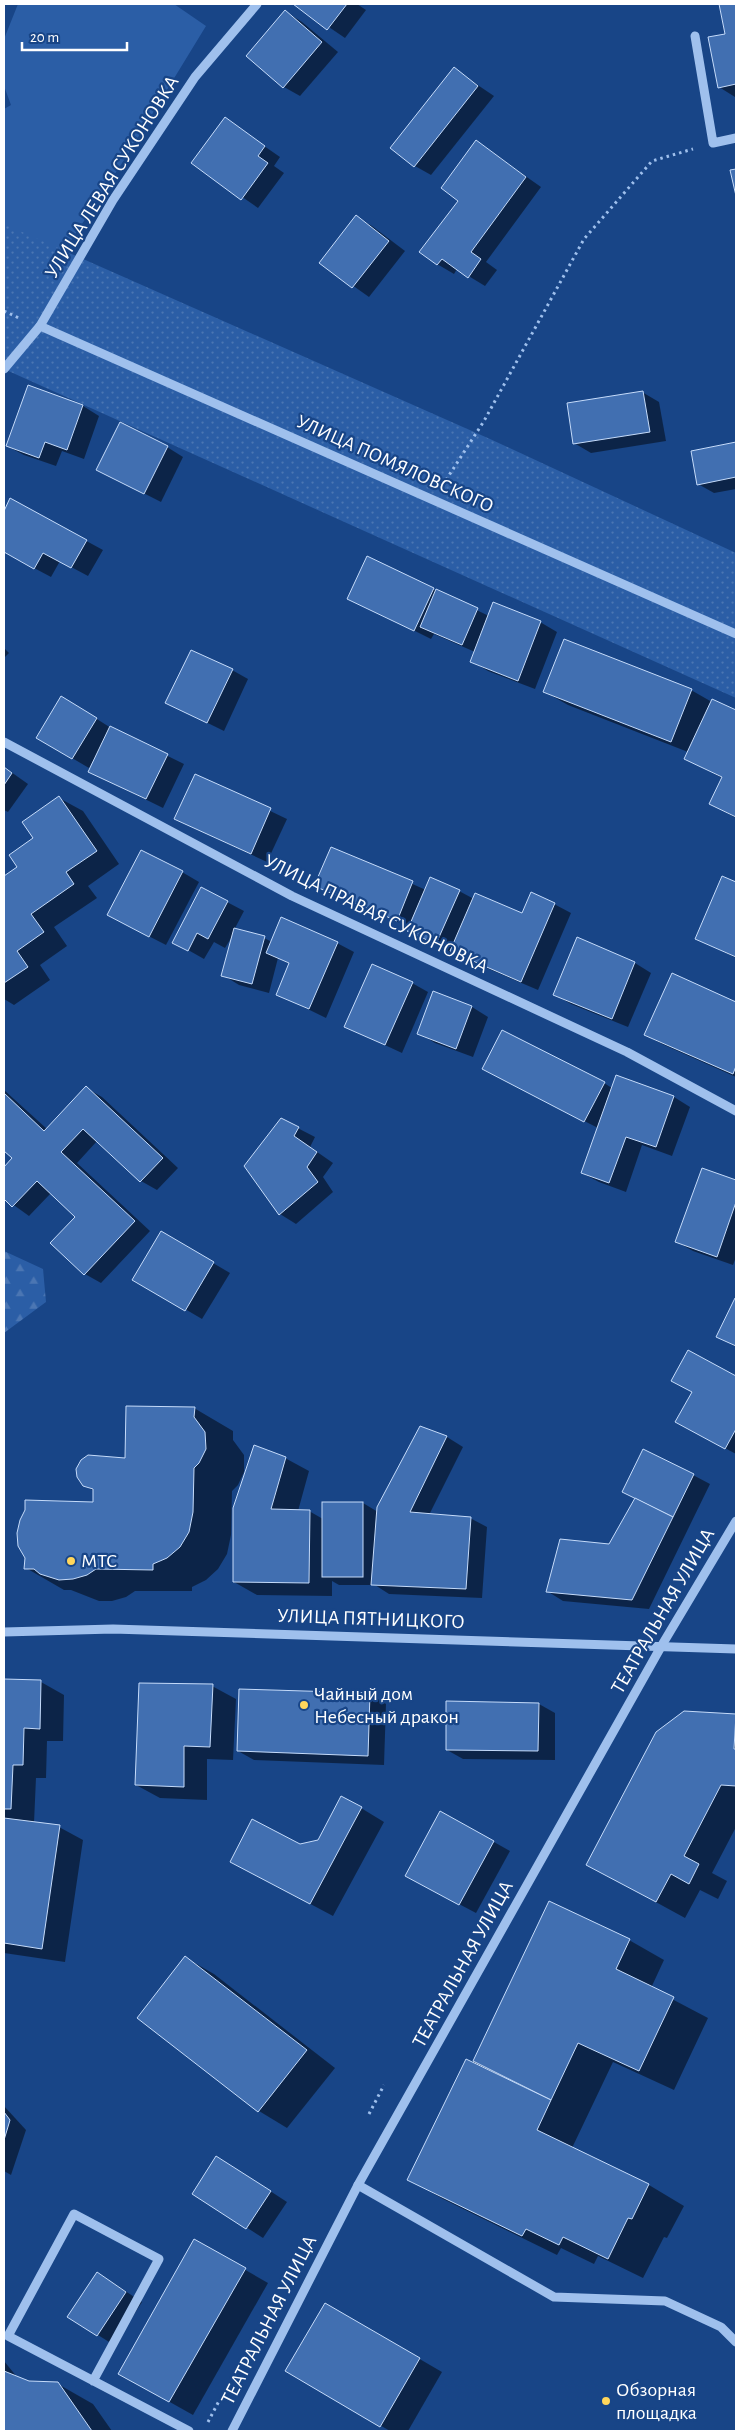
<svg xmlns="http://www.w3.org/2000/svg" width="740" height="2435" font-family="'Alegreya Sans',sans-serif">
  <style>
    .grass { fill: #2b5ea6 }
    .forest { fill: url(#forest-firs) }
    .park { fill: url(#park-dots) }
    .shadow { fill: #0007 }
    .building { fill: #416fb1; stroke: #c5dbfa }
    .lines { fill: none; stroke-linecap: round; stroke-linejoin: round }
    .path { stroke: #9fc0ed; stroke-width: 3; stroke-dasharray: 2.5 4; stroke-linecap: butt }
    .minor { stroke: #9fc0ed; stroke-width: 9 }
    .poi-dot { fill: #ffd65b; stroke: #184587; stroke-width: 2 }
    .labels { text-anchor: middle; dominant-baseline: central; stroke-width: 4.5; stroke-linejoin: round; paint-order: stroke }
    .street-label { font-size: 20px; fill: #fff; stroke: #184587 }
    .poi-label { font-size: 20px; fill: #fff; stroke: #184587; text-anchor: start }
  </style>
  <defs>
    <pattern id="forest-firs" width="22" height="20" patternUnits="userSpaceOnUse" patternTransform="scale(1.25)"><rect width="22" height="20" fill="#2b5ea6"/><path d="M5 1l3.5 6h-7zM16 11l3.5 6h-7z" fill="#4b76b3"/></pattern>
    <pattern id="park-dots" width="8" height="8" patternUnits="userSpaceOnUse" patternTransform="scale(1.25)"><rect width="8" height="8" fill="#2b5ea6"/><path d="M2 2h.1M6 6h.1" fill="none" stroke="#4b76b3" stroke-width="1.8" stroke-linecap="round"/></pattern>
  </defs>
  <rect width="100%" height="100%" fill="#184587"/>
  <path class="grass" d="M18,4H174L206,26L126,157L53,268L4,256V109L11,105L4,86V39Z"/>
  <path class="forest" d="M4,1251L43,1269L46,1302L4,1333Z"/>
  <path class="park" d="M4,224L490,439L736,553V698L4,369Z"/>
  <g class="shadow">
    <path d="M295,4H357L366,10L345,38Z"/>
    <path d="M720,4H736L735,97L719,87L726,35Z"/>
    <path d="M286,12L302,22L338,52L300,96L284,87Z"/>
    <path d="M454,69L494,96L431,175L415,166Z"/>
    <path d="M225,119L280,157L274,166L284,173L258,208L193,163Z"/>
    <path d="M477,142L541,187L486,262L497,270L485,286L457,269L454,274L437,264Z"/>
    <path d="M356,217L372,226L405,251L369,297L321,263Z"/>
    <path d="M28,387L83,406L99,416L84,459L62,451L56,466L24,455L7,446Z"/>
    <path d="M642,392L659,402L666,441L591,453L574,443Z"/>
    <path d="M736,444V489L714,493L698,484L692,452Z"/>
    <path d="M167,447L183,457L161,502L98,470Z"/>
    <path d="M11,500L103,550L88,576L60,561L51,577L4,552V513Z"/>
    <path d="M368,558L489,616L540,622L557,632L535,689L488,671L471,661L475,652L434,634L431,639L349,598Z"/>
    <path d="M4,648L9,653L4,658Z"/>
    <path d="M232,670L248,679L224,731L167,703Z"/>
    <path d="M691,690L712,702L713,700L736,711V818L710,804L722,778L685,758L688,752L568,705L545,692Z"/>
    <path d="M78,707L111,728L184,764L163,808L90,772L96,760L94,759L89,768L38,738Z"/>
    <path d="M4,767L28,784L8,812L4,810Z"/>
    <path d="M195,775L287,819L267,862L175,819Z"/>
    <path d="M59,798L83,811L119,864L88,886L97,898L54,927L67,946L40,965L50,980L14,1005L4,999V878L19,867Z"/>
    <path d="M331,848L426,890L459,891L474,899L523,915L554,904L571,913L538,990L468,960L425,940L408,931L410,927L332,895L316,886Z"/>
    <path d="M182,872L199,882L166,945L125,924Z"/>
    <path d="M723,878L736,884V958L696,938Z"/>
    <path d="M227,902L244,911L234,930L264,938L272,942L337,943L354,952L326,1018L277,994L290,964L278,958L269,993L239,985L223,975L234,933L225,948L214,942L204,959L174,942Z"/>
    <path d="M577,939L635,963L651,973L628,1027L571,1004L554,994Z"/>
    <path d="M672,975L736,1003V1077L662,1044L646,1035Z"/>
    <path d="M412,983L428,992L402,1053L346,1027Z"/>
    <path d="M434,993L472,1007L488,1017L473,1057L435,1043L419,1033Z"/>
    <path d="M616,1077L674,1097L690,1107L672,1156L642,1145L626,1192L599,1182L582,1173L598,1128L500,1078L604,1083L612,1088Z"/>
    <path d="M86,1088L102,1097L178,1168L157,1190L141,1181L98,1140L77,1163L150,1231L101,1283L85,1274L77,1217L51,1193L29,1216L4,1198V1169L14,1158L6,1151L4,1154V1090L47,1129Z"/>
    <path d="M282,1120L315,1137L310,1147L333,1163L323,1177L333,1192L296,1224L280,1214L246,1166Z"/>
    <path d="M703,1170L736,1182V1257L733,1265L693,1251L677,1242Z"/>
    <path d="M162,1233L230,1273L202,1319L134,1279Z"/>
    <path d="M736,1300V1347L718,1336Z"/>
    <path d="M688,1352L736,1378V1454L693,1431V1392Z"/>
    <path d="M194,1408L233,1431V1440L244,1455V1472L238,1485L232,1491L231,1535L227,1554L218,1569L206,1580L192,1587V1591H135L126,1597L112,1601H99L71,1590H64L26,1568L94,1503V1491L84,1485L127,1459Z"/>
    <path d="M420,1427L447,1437L463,1447L429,1515L470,1518L487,1527L482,1598L389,1594L375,1585H339L332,1581V1596L257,1595L234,1582L285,1458L309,1471L298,1511H309L323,1519L363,1503L378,1512Z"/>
    <path d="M693,1475L710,1484L649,1609L563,1601L547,1591L610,1545L636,1498Z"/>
    <path d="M4,1681L41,1682L64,1695L63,1741H47L46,1778H36L34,1823L59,1827L83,1840L65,1962L4,1953Z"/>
    <path d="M212,1686L236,1699L233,1760L207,1759V1800L160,1798L136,1785Z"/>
    <path d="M370,1694L386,1704L384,1765L254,1760L238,1751Z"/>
    <path d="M539,1704L555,1713V1760L463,1759L447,1750Z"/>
    <path d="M736,1715V1827L712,1873L727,1881L718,1899L700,1890L685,1918L588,1865Z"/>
    <path d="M361,1808L384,1822L333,1916L254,1874L300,1845L319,1841Z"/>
    <path d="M494,1842L510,1851L476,1913L423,1885Z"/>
    <path d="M549,1903L629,1940L664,1960L651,1988L708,2018L674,2090L613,2062L572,2148L649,2185L684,2206L667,2238L664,2237L643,2278L598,2256L594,2264L561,2248L557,2255L443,2199L408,2179L473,2063Z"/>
    <path d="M186,1958L214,1974L335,2068L287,2128L259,2111L139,2018Z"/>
    <path d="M4,2106L26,2130L11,2175L4,2171Z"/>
    <path d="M233,2167L287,2202L263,2238L193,2193Z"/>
    <path d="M195,2241L268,2283L193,2415L143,2387Z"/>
    <path d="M113,2283L142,2302L114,2345L69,2317Z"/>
    <path d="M325,2304L442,2372L408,2431H390L286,2371Z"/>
    <path d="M4,2361L17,2377L29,2383L58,2384L93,2404L112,2431H4Z"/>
  </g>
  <g class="building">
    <path d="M293,4H347L327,30Z"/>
    <path d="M719,4H736V84L718,88L708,37L725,34Z"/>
    <path d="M285,10L322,42L283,88L246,56Z"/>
    <path d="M454,67L478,86L414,167L390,148Z"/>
    <path d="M225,117L265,146L258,156L268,163L241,200L191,163Z"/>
    <path d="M476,140L526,177L471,252L481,259L468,278L442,259L437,265L419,252L458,201L441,188Z"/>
    <path d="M736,169V196L730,170Z"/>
    <path d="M356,215L389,241L352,288L319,263Z"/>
    <path d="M28,385L83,405L67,450L45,442L39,458L6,446Z"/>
    <path d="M643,391L650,432L573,444L567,403Z"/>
    <path d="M120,422L168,446L144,494L96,470Z"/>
    <path d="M736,442V477L697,485L691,451Z"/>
    <path d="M10,498L87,540L71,568L43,553L34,569L4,552V511Z"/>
    <path d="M367,556L434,588L414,631L347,599Z"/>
    <path d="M436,589L478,608L462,645L420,627Z"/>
    <path d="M493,602L541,621L518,681L470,662Z"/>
    <path d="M564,639L692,689L671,742L543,692Z"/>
    <path d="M191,650L233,669L207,723L165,703Z"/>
    <path d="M61,696L97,718L72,759L36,738Z"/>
    <path d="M712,699L736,710V817L709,804L722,777L684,759Z"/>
    <path d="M110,726L168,754L146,799L88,772Z"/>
    <path d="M4,767L12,773L4,785Z"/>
    <path d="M195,774L271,808L251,854L174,819Z"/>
    <path d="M59,796L97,851L66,872L74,884L31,914L44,932L17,951L28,967L4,983V876L17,867L9,855L33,838L22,822Z"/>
    <path d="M331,847L413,881L397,921L314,886Z"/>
    <path d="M141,850L183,871L149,937L107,915Z"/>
    <path d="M722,876L736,882V957L695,939Z"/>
    <path d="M430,877L460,890L436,944L407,931Z"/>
    <path d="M201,887L228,901L208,939L197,933L188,951L172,943Z"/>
    <path d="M531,892L555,903L521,982L450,951L475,893L522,913Z"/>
    <path d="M281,917L338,942L309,1009L276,995L289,963L266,953Z"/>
    <path d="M234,928L265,936L252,984L221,976Z"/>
    <path d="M577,937L635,962L612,1019L553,995Z"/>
    <path d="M372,964L413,982L385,1045L344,1027Z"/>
    <path d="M672,973L736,1002V1066L733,1074L644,1035Z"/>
    <path d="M433,991L472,1006L456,1049L417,1034Z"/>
    <path d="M502,1030L605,1082L584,1122L482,1069Z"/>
    <path d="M616,1075L674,1096L656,1147L626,1137L609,1183L581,1173Z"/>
    <path d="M86,1086L163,1158L140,1182L83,1129L61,1152L135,1221L84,1275L50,1243L75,1217L37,1181L12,1207L4,1199V1167L12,1158L4,1151V1093L44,1131Z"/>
    <path d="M281,1118L299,1127L294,1136L317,1152L307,1167L318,1182L279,1215L244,1166Z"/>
    <path d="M702,1168L736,1180V1202L717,1257L675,1242Z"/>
    <path d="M161,1231L214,1262L185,1311L132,1280Z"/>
    <path d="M735,1298L736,1299V1346L716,1337Z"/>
    <path d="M688,1350L736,1376V1429L725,1449L675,1422L692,1392L671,1381Z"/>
    <path d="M126,1406L195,1407L194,1417L205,1432L206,1449L199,1463L194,1468L193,1512L189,1532L180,1547L167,1558L153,1564V1570L96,1569L87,1575L73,1579L59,1580L40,1574L34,1569H24L25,1558L18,1546L17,1533L20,1520L25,1510V1500L93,1502V1489L83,1486L77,1477L76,1469L81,1460L88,1455L125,1458Z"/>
    <path d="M420,1426L447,1436L410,1512L471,1517L466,1589L371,1585L377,1507Z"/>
    <path d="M254,1445L286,1457L271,1509L310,1510L309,1583L233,1582V1508Z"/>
    <path d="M643,1449L694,1474L673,1517L622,1492Z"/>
    <path d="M635,1498L673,1517L632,1600L546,1592L560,1539L609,1544Z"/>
    <rect x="322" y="1502" width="41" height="75"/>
    <path d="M4,1679L41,1680L40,1729L24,1728L23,1765H13L11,1809H4Z"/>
    <path d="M139,1683L213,1684L210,1747L184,1746V1787L135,1785Z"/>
    <path d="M239,1689L370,1693L368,1756L237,1751Z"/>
    <path d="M446,1701L539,1703L538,1751L446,1750Z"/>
    <path d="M684,1711L736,1714L734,1749H736V1786L721,1785L684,1856L699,1864L689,1884L671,1874L656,1902L586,1865L656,1732Z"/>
    <path d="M341,1796L362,1807L310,1904L230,1862L252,1819L300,1844L318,1840Z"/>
    <path d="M440,1811L494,1841L459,1905L405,1876Z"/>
    <path d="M4,1818L60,1825L42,1949L4,1943Z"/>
    <path d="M549,1901L630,1939L616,1969L674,1997L639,2071L578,2043L551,2100L473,2061Z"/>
    <path d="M185,1956L307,2050L258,2112L137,2018Z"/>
    <path d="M466,2059L551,2100L537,2130L649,2184L632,2219L628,2218L608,2259L563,2237L559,2245L526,2229L522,2236L407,2180Z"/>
    <path d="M4,2112L10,2120L4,2140Z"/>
    <path d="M216,2156L271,2191L246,2229L192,2194Z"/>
    <path d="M194,2239L246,2268L169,2402L118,2374Z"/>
    <path d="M97,2272L126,2292L97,2336L67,2317Z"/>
    <path d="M325,2303L420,2358L380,2427L285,2371Z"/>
    <path d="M4,2371L29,2381L58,2382L92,2431H4Z"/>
  </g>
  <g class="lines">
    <g class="path">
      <path d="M4,311L19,318"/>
      <path d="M446,480L484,421L584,239L652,161L693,149"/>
      <path d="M369,2114L384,2085"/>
      <path d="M208,2422L220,2399"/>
    </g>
    <g class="minor">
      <path d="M695,36L713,143L736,138"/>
      <path d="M40,326L736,634"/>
      <path d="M4,369L40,326L113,200L195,77L257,4"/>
      <path d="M4,742L292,896L627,1052L736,1111"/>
      <path d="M4,1632L113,1629L736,1649"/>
      <path d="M358,2185L554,2297L665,2301L721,2327L736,2342"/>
      <path d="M93,2381L159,2259L74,2214L8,2336L189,2431"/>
      <path d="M232,2431L358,2185L662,1645L736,1521"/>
    </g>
  </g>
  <g class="poi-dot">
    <circle cx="71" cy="1561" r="5"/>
    <circle cx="304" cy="1705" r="5"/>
    <circle cx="606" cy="2401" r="5"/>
  </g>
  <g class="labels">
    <g class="street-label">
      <text transform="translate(112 177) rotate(-58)">УЛИЦА ЛЕВАЯ СУКОНОВКА</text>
      <text transform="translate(395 464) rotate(24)">УЛИЦА ПОМЯЛОВСКОГО</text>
      <text transform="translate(376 914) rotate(26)">УЛИЦА ПРАВАЯ СУКОНОВКА</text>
      <text transform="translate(663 1611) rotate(-60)">ТЕАТРАЛЬНАЯ УЛИЦА</text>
      <text transform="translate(371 1619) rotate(2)">УЛИЦА ПЯТНИЦКОГО</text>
      <text transform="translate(463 1964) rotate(-61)">ТЕАТРАЛЬНАЯ УЛИЦА</text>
      <text transform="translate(269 2320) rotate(-63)">ТЕАТРАЛЬНАЯ УЛИЦА</text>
    </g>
    <g class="poi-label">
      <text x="81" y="1561">МТС</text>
      <text x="314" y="1694">Чайный дом<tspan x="314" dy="23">Небесный дракон</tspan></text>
      <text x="616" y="2390">Обзорная<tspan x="616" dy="23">площадка</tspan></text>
    </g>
  </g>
  <rect width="740" height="2435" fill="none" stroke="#ffffff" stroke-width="10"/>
  <path d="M22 42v8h105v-8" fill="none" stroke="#ffffff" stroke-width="2.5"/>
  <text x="30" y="42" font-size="15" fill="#ffffff" stroke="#184587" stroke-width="4" paint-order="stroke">20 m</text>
</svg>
